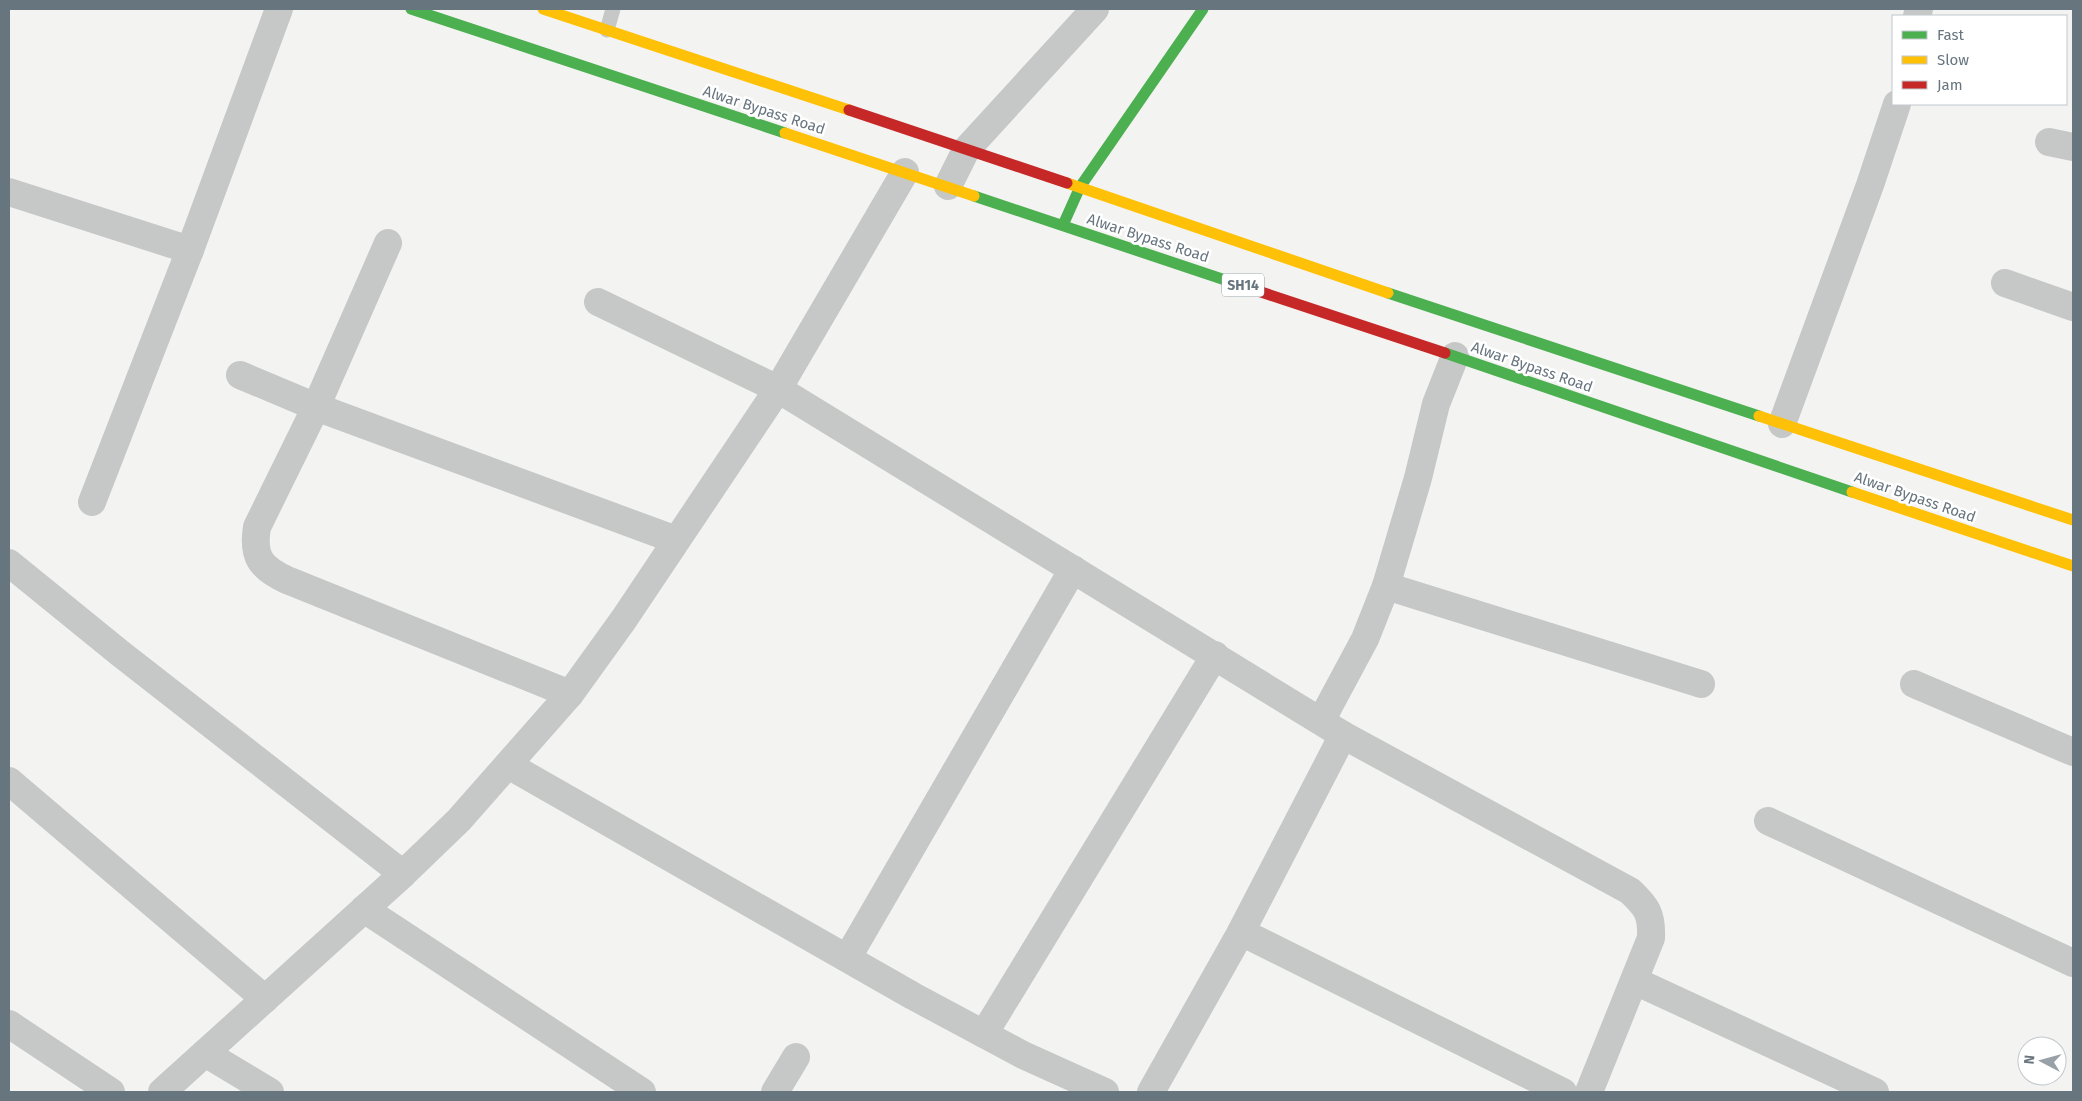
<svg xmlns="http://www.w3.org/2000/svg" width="2082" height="1101" font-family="'Fira Sans',sans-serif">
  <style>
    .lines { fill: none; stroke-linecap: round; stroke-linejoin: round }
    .lane { stroke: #c6c8c8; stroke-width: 15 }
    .street { stroke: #c6c8c8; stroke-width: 28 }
    .fast { stroke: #4caf50; stroke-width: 11 }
    .slow { stroke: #ffc107; stroke-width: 11 }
    .jam { stroke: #c62828; stroke-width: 11 }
    .labels { text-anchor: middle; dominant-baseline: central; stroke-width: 5; stroke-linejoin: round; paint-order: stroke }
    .shield { fill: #fff; stroke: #959ea5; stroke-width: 1 }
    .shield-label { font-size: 14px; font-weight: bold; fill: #67757f }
    .street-label { font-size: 15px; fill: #67757f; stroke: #fff }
  </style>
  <rect width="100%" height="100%" fill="#f3f3f2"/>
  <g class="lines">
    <path class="lane" d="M607,30L613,9"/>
    <g class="street">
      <path d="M1917,16L1919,9"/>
      <path d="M2049,142L2073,147"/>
      <path d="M948,186L966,150L1095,9"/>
      <path d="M9,192L190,250"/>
      <path d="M388,243L316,407L257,527C252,557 261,568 287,580L570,694"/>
      <path d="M2005,283L2073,307"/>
      <path d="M598,302L778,389L1343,735L1630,891C1647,907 1652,914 1651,938L1589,1092"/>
      <path d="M240,375L316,407L676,540"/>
      <path d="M1782,424L1870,185L1897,104"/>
      <path d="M92,502L190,250L279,9"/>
      <path d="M9,563L121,654L403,874"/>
      <path d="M1386,586L1701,684"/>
      <path d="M1914,684L2073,752"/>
      <path d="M1321,721L1365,639L1386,586L1418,478L1436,404L1455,356"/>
      <path d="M508,765L913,996L1023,1055L1105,1092"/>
      <path d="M9,781L265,999"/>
      <path d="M1768,821L2073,963"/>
      <path d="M364,909L642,1092"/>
      <path d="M1241,932L1563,1092"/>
      <path d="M848,957L1073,569"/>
      <path d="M1635,981L1875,1092"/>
      <path d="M9,1024L111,1092"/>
      <path d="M984,1034L1215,655"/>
      <path d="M205,1053L270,1092"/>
      <path d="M162,1092L403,874L459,820L570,694L624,619L778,389L905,172"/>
      <path d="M775,1092L796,1057"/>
      <path d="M1151,1092L1241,932L1343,735"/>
    </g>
    <g class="fast">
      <path d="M411,9L785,133"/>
      <path d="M974,196L1249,288"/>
      <path d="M1063,225L1080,187L1203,9"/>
      <path d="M1388,293L1759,416"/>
      <path d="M1445,353L1852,492"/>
    </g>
    <g class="slow">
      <path d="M543,9L849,110"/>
      <path d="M785,133L974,196"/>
      <path d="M1067,183L1388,293"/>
      <path d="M1759,416L2073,520"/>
      <path d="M1852,492L2073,566"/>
    </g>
    <g class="jam">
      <path d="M849,110L1067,183"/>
      <path d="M1249,288L1445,353"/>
    </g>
  </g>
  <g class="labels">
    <rect class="shield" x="1222" y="273.5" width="42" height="23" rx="4"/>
    <g class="shield-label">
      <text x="1243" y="285">SH14</text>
    </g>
    <g class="street-label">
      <text transform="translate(764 110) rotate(18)">Alwar Bypass Road</text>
      <text transform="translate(1148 238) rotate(18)">Alwar Bypass Road</text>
      <text transform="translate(1532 367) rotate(19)">Alwar Bypass Road</text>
      <text transform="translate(1915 497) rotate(19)">Alwar Bypass Road</text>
    </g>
  </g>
  <rect width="2082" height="1101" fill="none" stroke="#67757f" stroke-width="20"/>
  <rect x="1892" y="15" width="175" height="90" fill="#ffffff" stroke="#c2c8cc"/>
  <rect x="1902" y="31" width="25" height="8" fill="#4caf50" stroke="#c2c8cc"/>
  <text x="1937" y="40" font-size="15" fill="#67757f">Fast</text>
  <rect x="1902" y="56" width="25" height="8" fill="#ffc107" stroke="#c2c8cc"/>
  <text x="1937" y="65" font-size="15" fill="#67757f">Slow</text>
  <rect x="1902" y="81" width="25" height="8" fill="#c62828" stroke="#c2c8cc"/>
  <text x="1937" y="90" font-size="15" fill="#67757f">Jam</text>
  <g transform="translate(2042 1061) rotate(276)"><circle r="24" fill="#ffffff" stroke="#c2c8cc"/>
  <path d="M0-4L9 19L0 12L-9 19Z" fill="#98a1a7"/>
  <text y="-8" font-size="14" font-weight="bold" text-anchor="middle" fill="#67757f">N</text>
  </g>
</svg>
